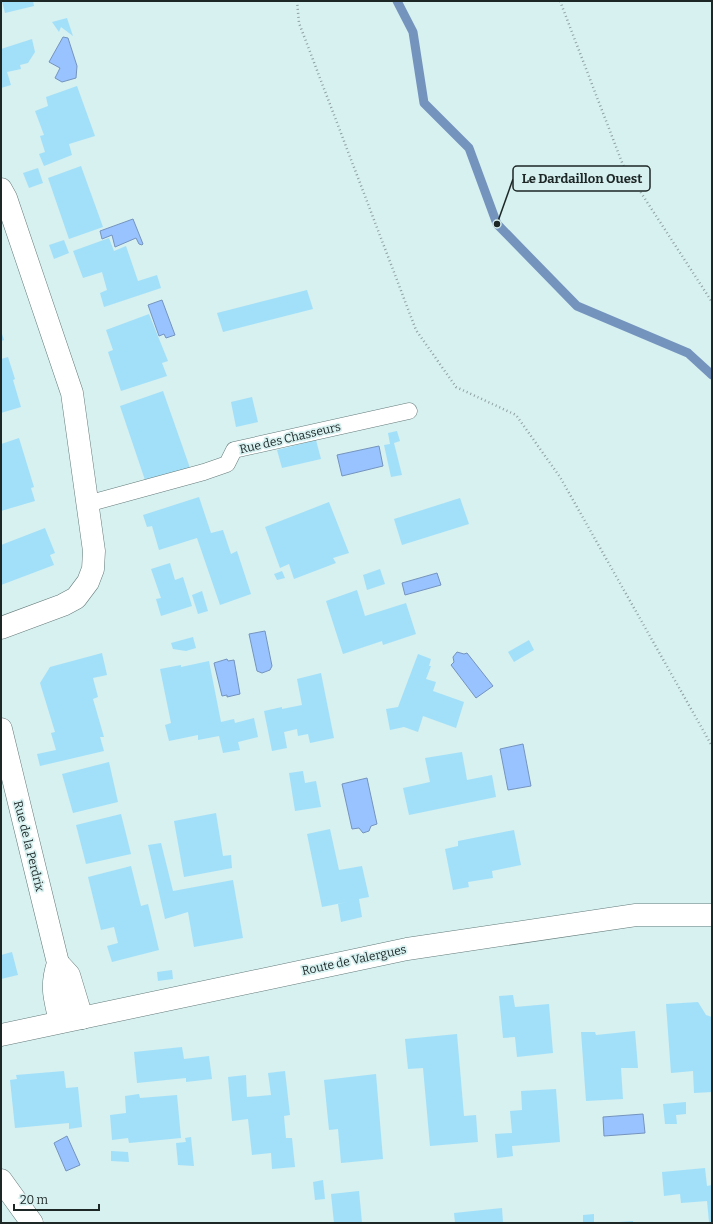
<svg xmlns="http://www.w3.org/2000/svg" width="713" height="1224" font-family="Bitter,serif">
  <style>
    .water { fill: #99c3ff; stroke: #7494be }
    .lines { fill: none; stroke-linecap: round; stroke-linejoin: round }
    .stream { stroke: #7494be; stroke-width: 9 }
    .building { fill: #a2e0f9 }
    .lane-casing { stroke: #647b7a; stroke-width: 17 }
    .street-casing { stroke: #647b7a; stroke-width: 23 }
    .path { stroke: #8fa2a2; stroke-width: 2.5; stroke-dasharray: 1 3; stroke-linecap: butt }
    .lane { stroke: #fff; stroke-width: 16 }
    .street { stroke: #fff; stroke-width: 22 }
    .labels { text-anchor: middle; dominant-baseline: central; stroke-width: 3.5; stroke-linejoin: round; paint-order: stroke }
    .street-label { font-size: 12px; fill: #1d2726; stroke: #d7f0f0 }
    .leader { fill: none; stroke: #1d2726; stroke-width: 1.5 }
    .callout-dot { fill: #1d2726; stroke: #d7f0f0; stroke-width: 1.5 }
    .callout { fill: #d7f0f0; stroke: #1d2726; stroke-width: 1.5 }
    .callout-label { font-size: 13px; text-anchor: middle; font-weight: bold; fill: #1d2726 }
  </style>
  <rect width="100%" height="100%" fill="#d7f0f0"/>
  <g class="water">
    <path d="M63,37L68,38L77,66L76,78L62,82L55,78L60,68L49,62Z"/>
    <path d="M133,219L143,244L142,245L139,244L136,238L115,247L112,235L102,239L100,231Z"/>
    <path d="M162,300L175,335L166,338L164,334L159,336L148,305Z"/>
    <path d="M379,446L383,466L342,476L337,455Z"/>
    <path d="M437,573L441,585L405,595L402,583Z"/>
    <path d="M265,631L272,666L270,670L262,673L257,671L249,634Z"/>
    <path d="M457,652L464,654L467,653L493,686L476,698L451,665L454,662L453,657Z"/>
    <path d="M227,659L228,661L234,660L240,694L227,697V695L222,696L214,663Z"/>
    <path d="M523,744L531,786L508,790L500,749Z"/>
    <path d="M367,778L377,824L371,826L369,831L363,833L359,828L352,829L342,784Z"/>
    <path d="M643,1114L645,1133L604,1136L603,1117Z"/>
    <path d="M67,1136L80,1165L66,1171L54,1143Z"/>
  </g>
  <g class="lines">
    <path class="stream" d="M397,1L413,32L424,103L469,148L497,224L577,306L688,353L712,375"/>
  </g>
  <g class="building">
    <path d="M2,1H33L34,6L5,13Z"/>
    <path d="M67,18L73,36L61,27L59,32L52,22Z"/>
    <path d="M32,39L35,52L28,63L20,65L21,69L7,72L11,85L1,88V49Z"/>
    <path d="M77,86L95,136L69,144L72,155L44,166L39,154L45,152L40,136L44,135L35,111L48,106L46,97Z"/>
    <path d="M81,166L103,227L69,239L48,178Z"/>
    <path d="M38,168L43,183L29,188L23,173Z"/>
    <path d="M109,238L114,251L126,246L138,281L157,275L161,288L104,307L100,293L107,290L102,272L83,278L73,251Z"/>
    <path d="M64,240L69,253L54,259L49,245Z"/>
    <path d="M307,290L313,309L223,332L217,313Z"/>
    <path d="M149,314L168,361L162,363L167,376L121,391L108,352L113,350L106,330Z"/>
    <path d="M1,331L4,340L1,341Z"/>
    <path d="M8,357L15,379L13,380L21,407L1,413V359Z"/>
    <path d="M163,391L190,468L146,483L120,406Z"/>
    <path d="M252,397L258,422L236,427L231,402Z"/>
    <path d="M397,431L400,441L394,443L402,475L391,477L384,445L390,444L388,433Z"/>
    <path d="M19,438L34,487L31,488L35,501L1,511V444Z"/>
    <path d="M316,440L321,459L282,468L277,450Z"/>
    <path d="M199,497L211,533L223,530L231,554L237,551L251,594L220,605L197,538L159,550L152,526L147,527L143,515Z"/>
    <path d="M460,498L469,524L402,545L394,519Z"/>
    <path d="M329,502L349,553L333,558L336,563L294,579L289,564L280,568L265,527Z"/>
    <path d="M45,528L55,553L50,555L54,565L1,585V545Z"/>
    <path d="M170,563L175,580L183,577L192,606L161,616L156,599L161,598L151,569Z"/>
    <path d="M380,569L385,584L367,590L363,575Z"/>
    <path d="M282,571L285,578L277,580L274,574Z"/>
    <path d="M357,590L365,616L406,603L416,634L383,645L382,641L343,654L326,601Z"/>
    <path d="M202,591L208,611L198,614L192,595Z"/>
    <path d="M193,637L196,648L186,651L173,649L171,643Z"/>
    <path d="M529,640L534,650L514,662L508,652Z"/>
    <path d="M102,653L107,675L93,678L98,697L93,699L104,737H100L104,751L40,766L37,754L56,750L51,733L55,732L40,683L50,667Z"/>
    <path d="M418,654L431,659L429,666H431L426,679L436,682L433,691L464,702L456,728L423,716L418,732L404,727L390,730L386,709L398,707Z"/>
    <path d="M209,661L221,722L234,719L235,723L254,718L258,737L238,742L240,750L223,753L219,736L198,740V735L169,741L165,725L171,723L160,669L181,665V667Z"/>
    <path d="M321,673L334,738L310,743L308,734L298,736L297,729L284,732L287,748L272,751L264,711L282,707V709L302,705L297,679Z"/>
    <path d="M462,752L467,780L492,775L496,797L409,815L403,788L430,782L425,758Z"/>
    <path d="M109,762L118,802L73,813L62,774Z"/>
    <path d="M303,771L305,783L316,781L321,807L295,811L289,773Z"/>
    <path d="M216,813L223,856L231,855L232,868L184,877L174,821Z"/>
    <path d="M121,814L131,854L86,864L76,825Z"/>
    <path d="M330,829L339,870L362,866L369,897L359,899L362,917L341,922L338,904L347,902L322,907L307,834Z"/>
    <path d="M514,830L521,865L492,871L493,878L468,882L469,887L453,890L445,849L458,846V841Z"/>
    <path d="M161,843L173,891L233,880L243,938L194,947L188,912L165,919L148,845Z"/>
    <path d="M131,866L141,906L148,904L159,950L112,962L107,946L118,943L114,927L101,930L88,877Z"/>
    <path d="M12,952L18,975L1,979V955Z"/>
    <path d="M172,970L173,979L158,981L157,972Z"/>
    <path d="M513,995L515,1007L549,1004L553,1053L517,1057L515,1037L503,1038L499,996Z"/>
    <path d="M698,1002L706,1015L712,1017V1092L694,1093L693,1071L671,1073L666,1004Z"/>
    <path d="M635,1031L638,1068H621L623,1099L586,1101L581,1032H595L596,1035Z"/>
    <path d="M457,1034L464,1116L476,1115L478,1142L430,1146L423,1068L408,1069L405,1039Z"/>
    <path d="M182,1047L184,1059L209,1056L212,1079L186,1082V1078L137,1083L134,1052Z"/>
    <path d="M64,1071L66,1088L78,1087L82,1127L69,1129V1123L15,1128L10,1080L17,1079L16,1075Z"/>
    <path d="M285,1071L290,1115L284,1116L286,1138H292L295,1167L272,1169L271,1153L252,1155L248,1119L232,1121L228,1077L246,1075L247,1097L271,1095L268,1073Z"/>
    <path d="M376,1074L383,1159L341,1163L338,1129L329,1130L324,1080Z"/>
    <path d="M556,1089L560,1142L512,1146L513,1156L497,1158L495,1134L512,1133L510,1111L522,1110L521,1091Z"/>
    <path d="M139,1094L140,1098L177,1095L181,1138L129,1143L128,1138L112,1140L110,1115L126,1113L125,1096Z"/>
    <path d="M686,1102V1114L676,1115L677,1124H665L663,1104Z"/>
    <path d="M191,1137L194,1166L178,1165L176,1143L186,1142L185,1138Z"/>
    <path d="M111,1151L128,1152L129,1162L111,1161Z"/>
    <path d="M705,1168L707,1186L712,1185V1222H709L707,1201L681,1203L680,1194L664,1196L662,1172Z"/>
    <path d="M323,1180L325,1199L315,1200L313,1182Z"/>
    <path d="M359,1191L362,1223H334L331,1194Z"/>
    <path d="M502,1208L503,1223H455L454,1213Z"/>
    <path d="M594,1214V1223H583V1215Z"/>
    <path d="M633,1221V1223H619V1222Z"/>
  </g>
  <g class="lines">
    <defs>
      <path id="lane" d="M87,504L204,472L227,464L234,450L409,411"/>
      <g id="street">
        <path d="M1,189L6,198L72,393L94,551L93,569L88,582L76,598L63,605L1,628"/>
        <path d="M1,729L58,963C50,988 55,998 60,1022"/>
        <path d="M58,963L69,975L82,1018"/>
        <path d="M1,1035L407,949L636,915H712"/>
        <path d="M1,1180L32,1223"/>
      </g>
    </defs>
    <use href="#lane" class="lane-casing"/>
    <use href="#street" class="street-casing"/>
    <g class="path">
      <path d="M297,1L299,23L416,330L456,387L516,415L560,477L712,746"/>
      <path d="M560,1L623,165L712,302"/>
    </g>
    <use href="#lane" class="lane"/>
    <use href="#street" class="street"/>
  </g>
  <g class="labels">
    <g class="street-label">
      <text transform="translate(290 438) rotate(-13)">Rue des Chasseurs</text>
      <text transform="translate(29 846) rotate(76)">Rue de la Perdrix</text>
      <text transform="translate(354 960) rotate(-12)">Route de Valergues</text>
    </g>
  </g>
  <path class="leader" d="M497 224L513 179"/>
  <circle class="callout-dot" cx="497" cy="224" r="4"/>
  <rect class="callout" x="513" y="166" width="137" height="25" rx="4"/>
  <g class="callout-label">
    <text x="582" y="183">Le Dardaillon Ouest</text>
  </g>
  <rect width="713" height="1224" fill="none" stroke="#1d2726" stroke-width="4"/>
  <path d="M14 1204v6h85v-6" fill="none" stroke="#1d2726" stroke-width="2"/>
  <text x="20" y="1204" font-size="12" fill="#1d2726" stroke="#d7f0f0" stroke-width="3" paint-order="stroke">20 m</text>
</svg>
